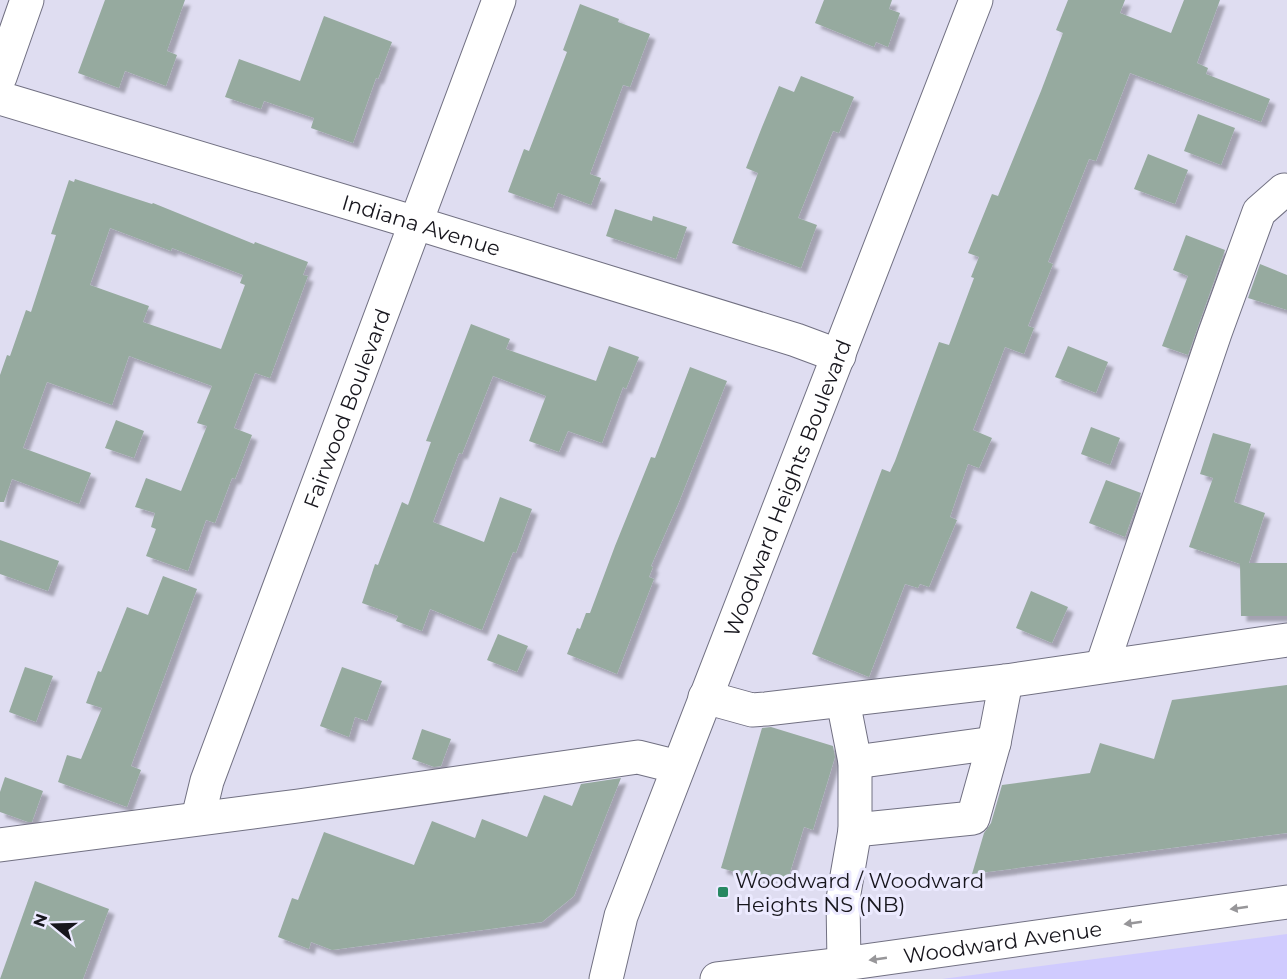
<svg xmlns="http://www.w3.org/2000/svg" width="1287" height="979" font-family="Montserrat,sans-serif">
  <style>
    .green { fill: #d0cbfe }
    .building { fill: #96aa9f; fill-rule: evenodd; filter: url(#shadow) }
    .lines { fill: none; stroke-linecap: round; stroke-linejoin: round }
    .minor-casing { stroke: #717082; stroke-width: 35 }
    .major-casing { stroke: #717082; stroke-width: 35 }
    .minor { stroke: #fff; stroke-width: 33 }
    .major { stroke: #fff; stroke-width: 33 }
    .oneway { fill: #979699 }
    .poi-dot { fill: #278862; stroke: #eceaff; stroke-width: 2 }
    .labels { text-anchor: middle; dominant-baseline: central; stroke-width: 6; stroke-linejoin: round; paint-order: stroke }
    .street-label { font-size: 21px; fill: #17161d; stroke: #eceaff }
    .poi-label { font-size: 21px; fill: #17161d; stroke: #eceaff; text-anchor: start }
  </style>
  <defs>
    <filter id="shadow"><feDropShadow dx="5.5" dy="5.5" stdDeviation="1.5" flood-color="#0004"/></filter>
  </defs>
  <rect width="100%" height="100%" fill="#dfddf1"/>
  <path class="green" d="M1287,934V979H942Z"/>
  <g class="building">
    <path d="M105,0H185L167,51L177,55L166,86L125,71L119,88L78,73Z"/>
    <path d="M824,0H892L889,9L900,13L888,47L876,42L874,47L815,23Z"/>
    <path d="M1068,0H1125L1120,13L1171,33L1184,0H1220L1197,63L1208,68L1206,74L1270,99L1261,122L1130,73L1096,161L1089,159L1048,262L1053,264L1028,326L1034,328L1024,354L1005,347L973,430L992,438L979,468L968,464L950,517L957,520L929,587L920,584L918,588L905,584L869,677L812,654L882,469L890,472L895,461L939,342L949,345L974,278L971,277L979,257L968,253L992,194L998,196L1041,91L1063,33L1056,30Z"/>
    <path d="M580,4L619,19L618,22L650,34L630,87L623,85L590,174L601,178L591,205L558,193L553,208L508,192L524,149L529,151L567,52L563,50Z"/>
    <path d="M324,16L392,42L378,79L376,78L353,143L311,128L314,118L264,101L261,109L225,97L239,59L300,81Z"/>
    <path d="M801,76L854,97L839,133L833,131L798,218L817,225L801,268L732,243L758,173L746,168L762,127L779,86L794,92Z"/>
    <path d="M1198,114L1235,128L1221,165L1184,151Z"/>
    <path d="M1148,154L1188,170L1175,204L1134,189Z"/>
    <path d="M75,179L152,204L153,203L254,244L255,242L308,262L303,275L308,276L270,378L255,373L234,428L252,435L235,479L232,478L215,523L206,520L188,571L146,556L156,529L151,527L155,513L135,507L146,478L181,491L207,426L197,423L212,386L129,356L112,405L47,382L23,448L91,473L79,504L12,479L4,502H0V375L7,355L10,356L26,310L31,312L56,235L51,234L69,180L74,182ZM110,228L171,251L172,248L243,275L240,283L245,285L221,349L143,322L149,306L90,285Z"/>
    <path d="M615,209L652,221L653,216L687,227L676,259L606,236Z"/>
    <path d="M1186,235L1225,250L1188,355L1162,346L1188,276L1173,270Z"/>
    <path d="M1260,264L1287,275V310L1248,298Z"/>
    <path d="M471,324L510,339L506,349L596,381L609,346L639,357L626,389L623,387L602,443L568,431L559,452L529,441L546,396L493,376L462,454L459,453L433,522L484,542L500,497L532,509L516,553L513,552L482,630L430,609L422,631L396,621L398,616L362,603L375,564L378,565L402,502L408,505L431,442L426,441Z"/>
    <path d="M1068,346L1108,362L1096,393L1055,377Z"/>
    <path d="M690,367L727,381L679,502L651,566L653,567L649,577L654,579L617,674L567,654L577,628L580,629L586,613H590L615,546L651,457L655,458Z"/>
    <path d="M116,420L144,431L134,458L105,448Z"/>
    <path d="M1091,427L1120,438L1110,465L1081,454Z"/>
    <path d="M1213,433L1251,444L1234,502L1265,513L1249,563H1287V616H1241L1240,564L1189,547L1213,478L1200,474Z"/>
    <path d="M1106,480L1141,493L1125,537L1089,523Z"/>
    <path d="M0,540L59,561L48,591L0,574Z"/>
    <path d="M163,576L197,589L131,766L141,770L127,807L58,782L67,755L81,759L102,708L86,703L98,671L101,672L127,607L148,615Z"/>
    <path d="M1031,591L1068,607L1052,643L1016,628Z"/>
    <path d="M498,634L528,646L517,672L487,660Z"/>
    <path d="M25,667L53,676L36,722L9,712Z"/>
    <path d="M342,667L382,681L367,721L355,717L349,737L320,726Z"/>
    <path d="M1287,685V833L972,874L984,833L991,823L1002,785L1090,773L1100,743L1154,759L1172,700Z"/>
    <path d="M771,727L833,746L835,757L813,830L804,827L788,879L772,874L769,882L721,868L762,728Z"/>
    <path d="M422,729L451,739L441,766L434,767L412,759Z"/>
    <path d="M5,777L43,791L32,822H28L0,812V792Z"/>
    <path d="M621,778L574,896L542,922L332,950L311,942L309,949L278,937L292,898L298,900L324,832L414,865L432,821L475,838L482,819L527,837L544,795L572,806L581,784Z"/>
    <path d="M35,881L109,909L83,979H0Z"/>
  </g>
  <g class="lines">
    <defs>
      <g id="minor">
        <path d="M0,77L27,0"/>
        <path id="s1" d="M0,98L416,223L796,340L839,356"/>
        <path d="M1102,666L1215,333L1259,212L1284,190"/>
        <path d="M705,697L752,710L766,709L1006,681L1287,640"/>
        <path d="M843,701L855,762V830"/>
        <path d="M855,762L994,743"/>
        <path id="s2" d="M198,818L207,781L499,0"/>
        <path d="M0,845L298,806L638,757L678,767"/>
        <path d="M844,964L843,899L855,830L973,818L994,743L1006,681"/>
        <path id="s3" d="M606,979L621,916L976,0"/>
      </g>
      <g id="major">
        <path id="s4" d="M717,979L844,964L1287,902"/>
      </g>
    </defs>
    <use href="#minor" class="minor-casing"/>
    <use href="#major" class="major-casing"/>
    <use href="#minor" class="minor"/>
    <use href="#major" class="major"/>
  </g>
  <defs><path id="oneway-solid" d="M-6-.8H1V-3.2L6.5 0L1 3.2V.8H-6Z" transform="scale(1.5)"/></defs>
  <g class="oneway">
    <use href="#oneway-solid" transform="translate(1239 908) rotate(172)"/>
    <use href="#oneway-solid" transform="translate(1133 923) rotate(172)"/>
    <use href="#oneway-solid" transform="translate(878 959) rotate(172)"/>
  </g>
  <rect class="poi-dot" x="717" y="886" width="12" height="12" rx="3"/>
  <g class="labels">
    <g class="street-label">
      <text stroke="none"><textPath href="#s1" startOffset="440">Indiana Avenue</textPath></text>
      <text stroke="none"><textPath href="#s2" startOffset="436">Fairwood Boulevard</textPath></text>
      <text stroke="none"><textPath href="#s3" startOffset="524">Woodward Heights Boulevard</textPath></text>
      <text stroke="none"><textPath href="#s4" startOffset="288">Woodward Avenue</textPath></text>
    </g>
    <g class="poi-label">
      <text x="735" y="880">Woodward / Woodward<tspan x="735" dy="24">Heights NS (NB)</tspan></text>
    </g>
  </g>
  <g transform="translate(54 925) rotate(289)" stroke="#eceaff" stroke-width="4.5" paint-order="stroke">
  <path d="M0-4.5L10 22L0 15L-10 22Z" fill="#17161d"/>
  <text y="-9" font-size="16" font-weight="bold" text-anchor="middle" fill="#17161d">N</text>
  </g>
</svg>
